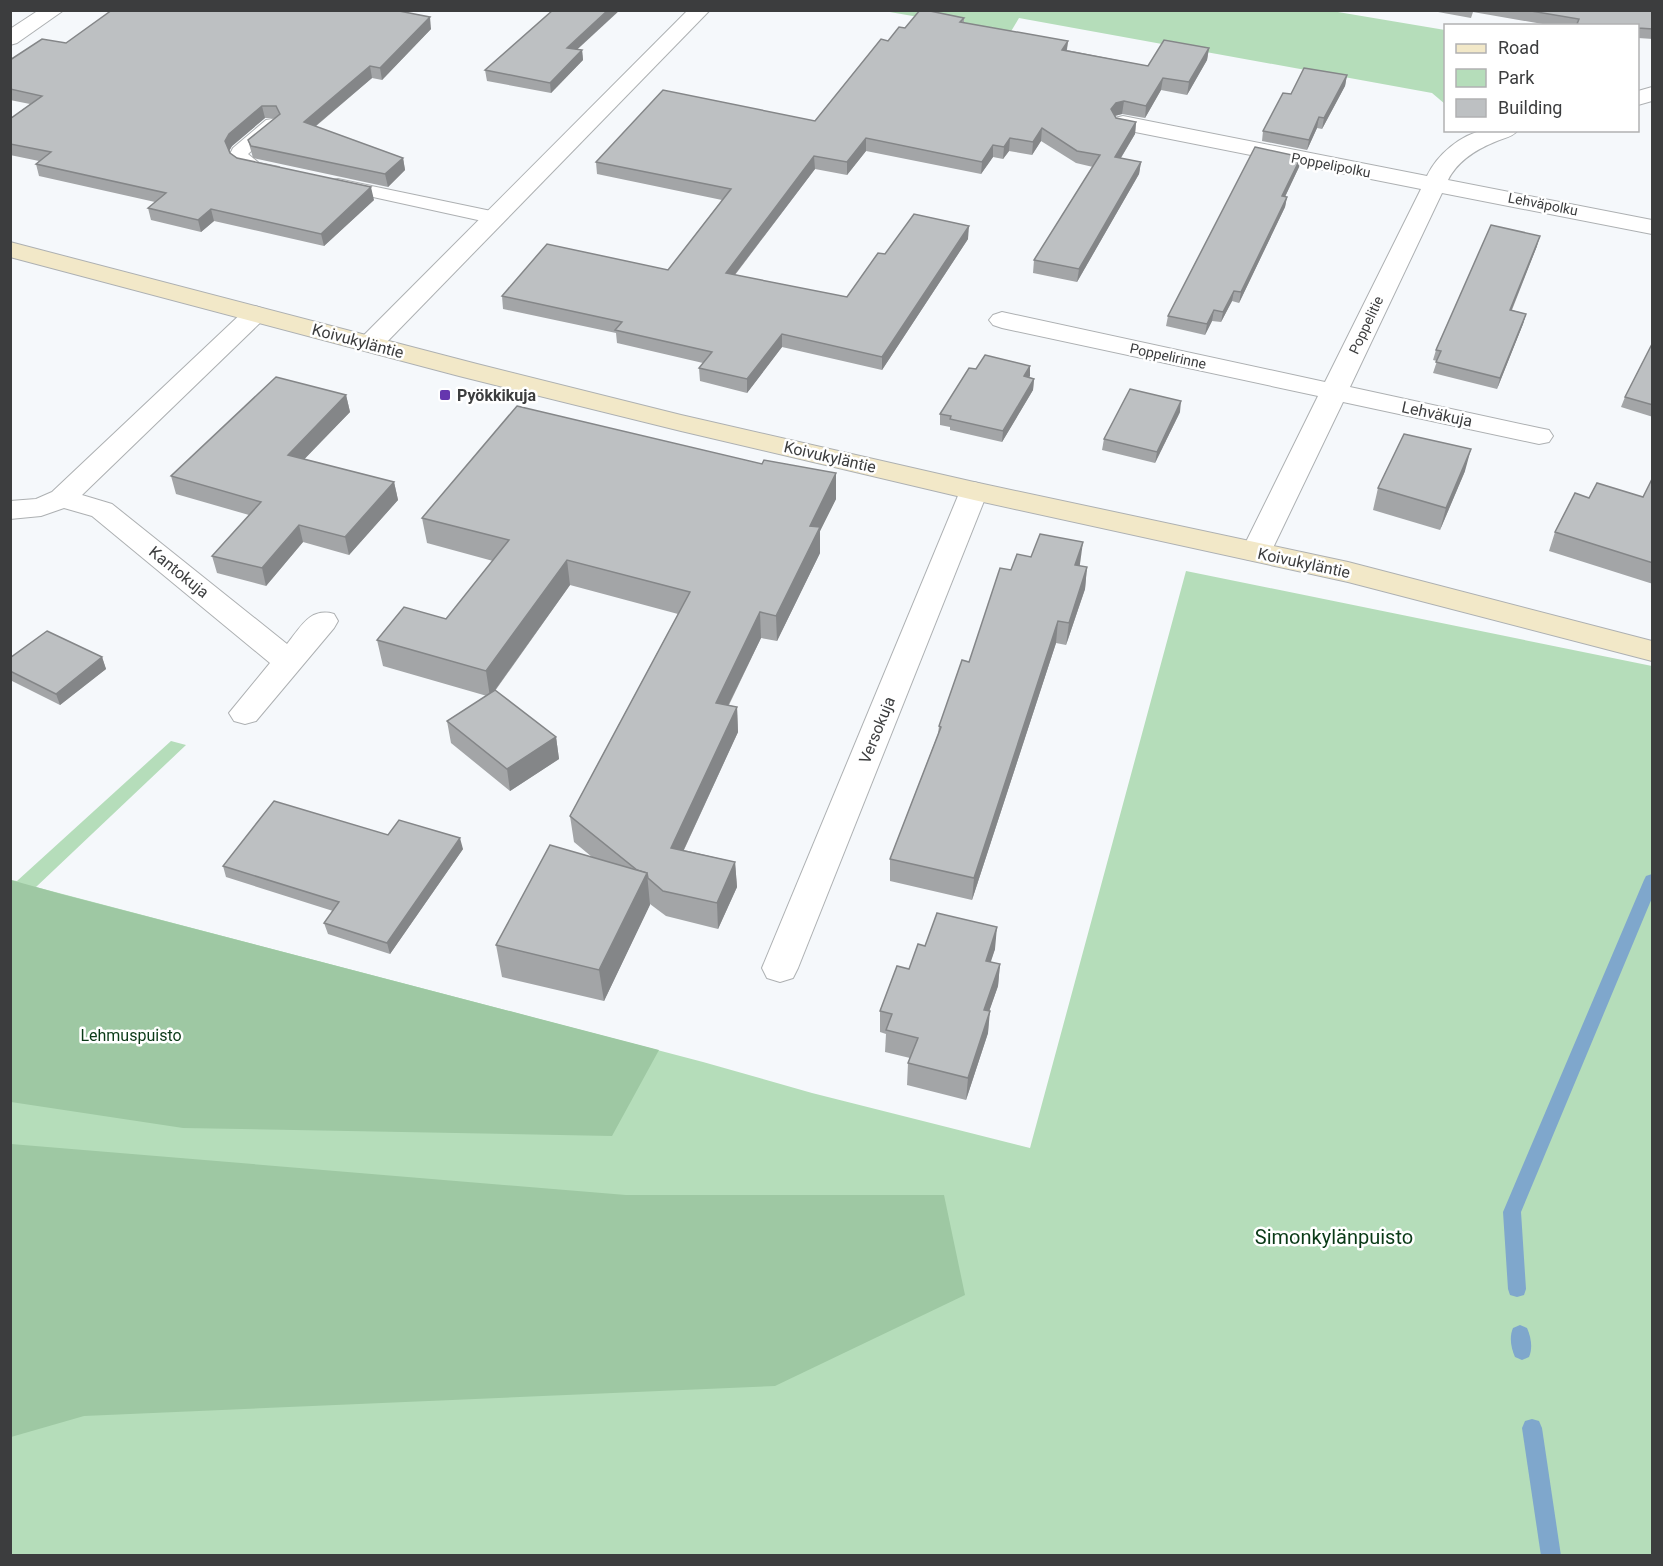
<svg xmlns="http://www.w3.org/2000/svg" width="1663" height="1566" font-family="Roboto,sans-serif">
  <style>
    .green { fill: #b5ddba }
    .forest { fill: #9ec8a3 }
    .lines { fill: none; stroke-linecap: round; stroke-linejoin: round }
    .stream { fill: #7fa7cc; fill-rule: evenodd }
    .lane-casing { stroke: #adb0b2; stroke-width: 2 }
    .street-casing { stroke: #adb0b2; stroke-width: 2 }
    .secondary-casing { stroke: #adb0b2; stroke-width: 2 }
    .lane { fill: #fff; fill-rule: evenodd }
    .street { fill: #fff; fill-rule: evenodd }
    .secondary { fill: #f2e8c8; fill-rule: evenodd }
    .wall { fill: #a3a5a7 }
    .shaded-wall { fill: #848688 }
    .building { fill: #bdc0c2; stroke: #848688; stroke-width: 1.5 }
    .poi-dot { fill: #6536ae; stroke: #fff; stroke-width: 2 }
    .labels { text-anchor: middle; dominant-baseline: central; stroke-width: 5; stroke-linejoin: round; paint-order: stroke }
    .far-street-label { font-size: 14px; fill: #3c3d3e; stroke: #fff }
    .street-label { font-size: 16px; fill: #3c3d3e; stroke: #fff }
    .poi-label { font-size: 16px; font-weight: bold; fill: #3c3d3e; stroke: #fff; text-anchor: start }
    .park-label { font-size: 16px; fill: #0a3a17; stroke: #fff }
    .near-park-label { font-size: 20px; fill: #0a3a17; stroke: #fff }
  </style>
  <rect width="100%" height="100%" fill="#f5f8fb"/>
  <g class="green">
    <path d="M1326,10L1445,30V104L1432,93L1019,18L1010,33L884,11Z"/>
    <path d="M1186,571L1652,666V1555H11L10,880L17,881L171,741L186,745L36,887L703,1062L812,1093L1030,1148Z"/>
  </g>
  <g class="forest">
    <path d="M11,880L61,894L659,1050L612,1136L183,1128L11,1102Z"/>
    <path d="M11,1144L626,1195H944L965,1295L775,1386L84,1416L11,1437Z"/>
  </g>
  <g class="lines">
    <g class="stream">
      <path d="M1652,874V898L1521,1212L1526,1289L1524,1295L1517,1297L1510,1295L1508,1289L1503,1212L1644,880L1646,876Z"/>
      <path d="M1520,1325L1527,1328C1531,1337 1533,1348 1529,1357L1522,1360L1515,1357C1511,1348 1509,1337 1513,1328Z"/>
      <path d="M1532,1419L1539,1421L1542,1428L1561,1556H1541L1522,1428L1525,1421Z"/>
    </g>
    <defs>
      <g id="lane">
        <path d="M272,119L278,120L281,124L248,154L259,163L279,167L282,171L279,175C261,179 238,171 230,154L233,148L266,120Z"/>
        <path d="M338,179L496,212L503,214L505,218L503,222L496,224L332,188L329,184L332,180Z"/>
      </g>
      <g id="street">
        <path d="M39,10H64L17,43L10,45V29Z"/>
        <path d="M688,10H710L380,349L371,351L362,349L358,343L362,337Z"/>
        <path d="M1652,87V101L1638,105V91Z"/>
        <path d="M1123,116L1427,176C1437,155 1461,134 1485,130C1495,129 1507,130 1518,130C1513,137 1504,138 1497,141C1477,149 1458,160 1448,180L1652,220V234L1442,193L1350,387L1539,428L1549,430L1553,436L1549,442L1539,444L1343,402L1271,552L1266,559L1256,561L1246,559L1241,552L1318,396L1002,328L993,325L989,320L993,315L1002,312L1325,382L1421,189L1115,128L1112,123L1115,118Z"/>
        <path d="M255,306L264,309L268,314L264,319L82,495L112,504L287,644C301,627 310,607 334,614L338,621L334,628L256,721L245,724L234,721L229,713L270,663L92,516L64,508L41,516L10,519V501L36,499L52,492L246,309Z"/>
        <path d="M974,482L984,485L988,491L798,968L793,978L780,982L767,978L762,968L960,491L964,485Z"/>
      </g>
      <path id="secondary" d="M10,242L477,364L681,415L974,482L1348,562L1652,641V661L1348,582L974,500L681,431L459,376L10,257Z"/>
    </defs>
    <use href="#lane" class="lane-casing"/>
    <use href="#street" class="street-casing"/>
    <use href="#secondary" class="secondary-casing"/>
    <use href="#lane" class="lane"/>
    <use href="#street" class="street"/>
    <use href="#secondary" class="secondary"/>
  </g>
  <g class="wall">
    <path d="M1427,10H1653V39L1638,38V26H1554L1473,12L1471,18Z"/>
    <path d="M964,18V23L1068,41L1067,50L1148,66L1209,48L1207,60L1187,95L1161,90L1145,118L1122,114L1115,116L1116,118L1136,122L1135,134L1121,158L1141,162L1139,174L1077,282L1033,273L1034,260L1093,167L1076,163L1041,141L1032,155L1009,151L1003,159L993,157L981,174L866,151L847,175L815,169L735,275L847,297L885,254L968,239L882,370L782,347L747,393L700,381L699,368L703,363L617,343L616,333L503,309L502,296L668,270L722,200L597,174L596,162L815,121L888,41L905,28Z"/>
    <path d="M431,29L382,80L372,78L315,127L403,158L405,170L388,187L253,158L248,140L275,118H265L232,146L229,151L230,153L237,158L374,200L324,246L214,221L201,232L151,220L148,208L155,202L39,176L36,164L39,161L10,155V119L30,104L10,100V60L66,43Z"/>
    <path d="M577,49L582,50L583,60L551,93L487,81L485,70Z"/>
    <path d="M1347,75L1345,86L1322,129L1317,128L1307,150L1262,141L1263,131L1291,94Z"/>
    <path d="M1301,157L1299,167L1285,197H1287L1285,207L1239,303L1232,301L1221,322L1212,321L1205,335L1166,326L1168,316Z"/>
    <path d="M1537,246L1512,310L1526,314L1523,324L1497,389L1433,373L1437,361L1433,360L1436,350Z"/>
    <path d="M1653,342V417L1621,407L1625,397Z"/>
    <path d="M1030,366L1029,378L1034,379L1033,390L1002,442L950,430V427L940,425V414L976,369Z"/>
    <path d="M346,395L350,412L304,459L394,482L398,500L349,555L303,542L266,586L217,573L212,556L249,515L176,494L171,476Z"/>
    <path d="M1180,412L1155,463L1102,450L1104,439Z"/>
    <path d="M762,464L836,473V499L820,531V553L777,641L761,638L729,705L737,707L738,732L684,850L735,862L737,887L718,929L666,916L650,904L604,1001L502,977L496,945L592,857L574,842L570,816L678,614L570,585L495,691L556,737L559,759L510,791L451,743L447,721L487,696L383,666L377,640L446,619L493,561L427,543L422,518Z"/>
    <path d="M1465,471L1440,530L1373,510L1378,488Z"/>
    <path d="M1653,477V584L1549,551L1555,532L1589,498L1643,497Z"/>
    <path d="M1080,564V566L1087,567L1085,589L1066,645L1056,643L972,900L890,881V859L938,734L939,726L969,662L1011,570Z"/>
    <path d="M102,657L106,669L60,705L10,680V658Z"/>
    <path d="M388,835L463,849L390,954L328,934L324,923L333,911L226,877L223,866Z"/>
    <path d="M925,946L995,949L990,962L1000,964L998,986L989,1011L988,1033L966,1100L907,1085L908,1063L910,1058L885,1052L886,1034L880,1032V1011Z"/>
  </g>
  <g class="shaded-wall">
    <path d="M608,10H620L568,58L567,48Z"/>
    <path d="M430,17L431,29L382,80L380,68Z"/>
    <path d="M1068,41L1066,54L1062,50Z"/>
    <path d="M1209,48L1207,60L1187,95L1189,82Z"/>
    <path d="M582,50L583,60L551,93L550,83Z"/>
    <path d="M370,66L372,78L306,134L304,122Z"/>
    <path d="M1347,75L1345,86L1322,129L1324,118Z"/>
    <path d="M1163,78L1161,90L1145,118L1146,106Z"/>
    <path d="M1124,101L1122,114L1114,116L1111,109L1116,103Z"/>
    <path d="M262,106L265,118L232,146L228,153L225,141L229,134Z"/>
    <path d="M1319,117L1317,128L1307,150L1309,140Z"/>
    <path d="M1136,122L1135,134L1114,169L1115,157Z"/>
    <path d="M1042,128L1041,141L1032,155L1033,142Z"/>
    <path d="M866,138V151L847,175V162Z"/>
    <path d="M1010,138L1009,151L1003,159L1004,147Z"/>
    <path d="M993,145V157L981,174L982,162Z"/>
    <path d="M814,156L815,169L726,286V273Z"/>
    <path d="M1301,157L1299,167L1280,207L1282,196Z"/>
    <path d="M403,158L405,170L388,187L385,174Z"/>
    <path d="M1141,162L1139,174L1077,282L1079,269Z"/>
    <path d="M371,187L374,200L324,246L321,234Z"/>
    <path d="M1287,197L1285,207L1239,303L1241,292Z"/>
    <path d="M211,209L214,221L201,232L198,220Z"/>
    <path d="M969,226L968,239L882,370V357Z"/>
    <path d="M1540,236L1537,246L1507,321L1510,310Z"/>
    <path d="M1234,291L1232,301L1221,322L1223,312Z"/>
    <path d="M1214,310L1212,321L1205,335L1207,324Z"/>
    <path d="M1526,314L1523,324L1497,389L1500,378Z"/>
    <path d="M782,334V347L747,393V379Z"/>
    <path d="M1030,366V376L1023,387L1024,376Z"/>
    <path d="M1034,379L1033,390L1002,442L1003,431Z"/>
    <path d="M346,395L350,412L292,472L288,455Z"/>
    <path d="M1181,401L1180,412L1155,463L1157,452Z"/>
    <path d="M1471,449L1465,471L1440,530L1446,508Z"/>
    <path d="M836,473V499L820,531V553L777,641L776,616L810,526Z"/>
    <path d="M394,482L398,500L349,555L345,537Z"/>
    <path d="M299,525L303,542L266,586L262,568Z"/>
    <path d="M1083,542L1080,564L1072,587L1075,565Z"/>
    <path d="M567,560L570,585L490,697L486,671Z"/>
    <path d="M1087,567L1085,589L1066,645L1069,623Z"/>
    <path d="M760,612L761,638L717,728L716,703Z"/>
    <path d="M1058,621L1056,643L972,900L974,878Z"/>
    <path d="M102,657L106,669L60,705L56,694Z"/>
    <path d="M737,707L738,732L673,873L671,848Z"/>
    <path d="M556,737L559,759L510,791L507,769Z"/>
    <path d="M460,838L463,849L390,954L387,943Z"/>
    <path d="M735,862L737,887L718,929L717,903Z"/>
    <path d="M647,873L650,905L604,1001L599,970Z"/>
    <path d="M997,927L995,949L984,983L986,961Z"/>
    <path d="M1000,964L998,986L982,1032L984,1010Z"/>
    <path d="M990,1011L988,1033L966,1100L968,1078Z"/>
  </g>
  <g class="building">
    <path d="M112,10H394L430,17L380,68L370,66L304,122L403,158L385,174L251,146L248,140L280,114L276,106H262L229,134L225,141L230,153L237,158L371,187L321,234L211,209L198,220L148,208L166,193L36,164L51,152L10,144V119L42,96L10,89V60L42,39L66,43Z"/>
    <path d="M553,10H608L567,48L582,50L550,83L485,70Z"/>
    <path d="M920,10H925L964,18L960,22L1068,41L1062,50L1148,66L1164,40L1209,48L1189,82L1163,78L1146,106L1124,101L1116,103L1111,109L1116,118L1136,122L1115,157L1141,162L1079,269L1034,260L1100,155L1077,151L1042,128L1033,142L1010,138L1004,147L993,145L982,162L866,138L847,162L814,156L726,273L847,297L878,253L885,254L914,214L969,226L882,357L782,334L747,379L699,368L712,352L615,330L622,322L502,296L547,244L668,270L731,189L596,162L663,90L815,121L881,39L888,41L899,27L905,28Z"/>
    <path d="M1525,10H1653V29L1638,28V26H1584L1577,24L1579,19Z"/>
    <path d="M1304,68L1347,75L1324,118L1319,117L1309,140L1263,131L1283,93L1291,94Z"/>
    <path d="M1255,147L1301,157L1282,196L1287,197L1241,292L1234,291L1223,312L1214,310L1207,324L1168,316Z"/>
    <path d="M1491,225L1540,236L1510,310L1526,314L1500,378L1436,362L1441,351L1436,350Z"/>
    <path d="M1653,342V405L1625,397Z"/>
    <path d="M985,355L1030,366L1024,376L1034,379L1003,431L950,419L951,416L940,414L969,368L976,369Z"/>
    <path d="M276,377L346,395L288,455L394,482L345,537L299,525L262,568L212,556L261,502L171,476Z"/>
    <path d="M1130,389L1181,401L1157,452L1104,439Z"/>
    <path d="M517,406L762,464L764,460L836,473L810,526L820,527L776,616L760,612L716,703L737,707L671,848L735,862L717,903L663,891L648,878L647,873L637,870L570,816L690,592L567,560L486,671L377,640L404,607L446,619L509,540L422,518Z"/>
    <path d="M1404,434L1471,449L1446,508L1378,488Z"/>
    <path d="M1653,477V563L1555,532L1575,493L1589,498L1597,483L1643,497Z"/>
    <path d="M1040,534L1083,542L1075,565L1087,567L1069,623L1058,621L974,878L890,859L941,727L939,726L962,660L969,662L1000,568L1011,570L1017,554L1031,557Z"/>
    <path d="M47,631L102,657L56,694L10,671V658Z"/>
    <path d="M495,690L556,737L507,769L447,721Z"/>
    <path d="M274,801L388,835L399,820L460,838L387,943L324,923L339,902L223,866Z"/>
    <path d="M550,845L647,873L599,970L496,945Z"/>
    <path d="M937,913L997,927L986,961L1000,964L984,1010L990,1011L968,1078L908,1063L918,1038L886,1030L892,1014L880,1011L897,966L909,969L918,944L925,946Z"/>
  </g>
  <rect class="poi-dot" x="439" y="389" width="12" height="12" rx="3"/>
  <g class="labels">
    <g class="far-street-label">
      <text transform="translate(1331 165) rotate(11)">Poppelipolku</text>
      <text transform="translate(1543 204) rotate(11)">Lehväpolku</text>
      <text transform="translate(1366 325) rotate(-65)">Poppelitie</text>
      <text transform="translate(1168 356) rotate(12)">Poppelirinne</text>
    </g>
    <g class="street-label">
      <text transform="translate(358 341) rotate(15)">Koivukyläntie</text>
      <text transform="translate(1437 414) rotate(12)">Lehväkuja</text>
      <text transform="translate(830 457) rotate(13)">Koivukyläntie</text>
      <text transform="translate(1304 563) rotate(12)">Koivukyläntie</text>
      <text transform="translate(179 572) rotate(39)">Kantokuja</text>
      <text transform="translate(877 730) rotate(-68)">Versokuja</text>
    </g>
    <g class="poi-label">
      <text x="457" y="395">Pyökkikuja</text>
    </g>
    <g class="park-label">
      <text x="131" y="1035">Lehmuspuisto</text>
    </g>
    <g class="near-park-label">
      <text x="1334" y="1237">Simonkylänpuisto</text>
    </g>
  </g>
  <rect width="1663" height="1566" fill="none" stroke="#3c3d3e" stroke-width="24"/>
  <rect x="1444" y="24" width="195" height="108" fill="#ffffff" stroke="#b1b1b2" stroke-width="1.5"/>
  <rect x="1456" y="44" width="30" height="9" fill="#f2e8c8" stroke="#b1b1b2" stroke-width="1.5"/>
  <text x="1498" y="54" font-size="18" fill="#3c3d3e">Road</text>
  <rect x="1456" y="69" width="30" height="18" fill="#b5ddba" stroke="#b1b1b2" stroke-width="1.5"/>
  <text x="1498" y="84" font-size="18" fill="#3c3d3e">Park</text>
  <rect x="1456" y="99" width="30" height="18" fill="#bdc0c2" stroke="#b1b1b2" stroke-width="1.5"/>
  <text x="1498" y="114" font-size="18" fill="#3c3d3e">Building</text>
</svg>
